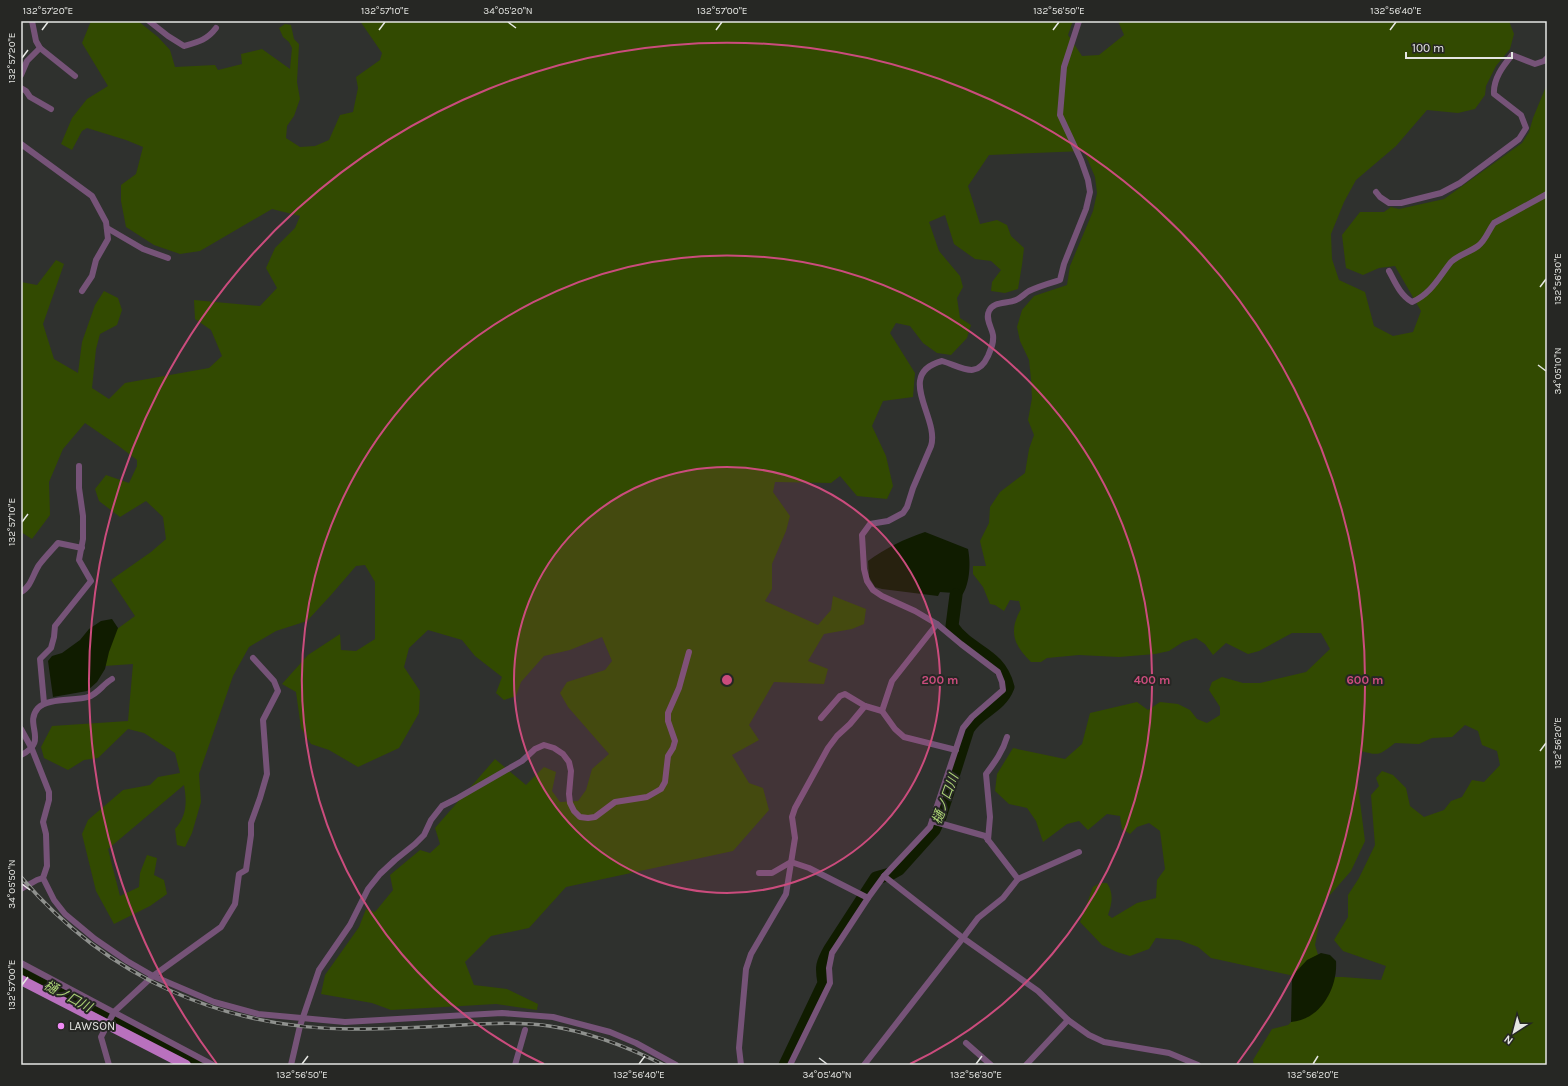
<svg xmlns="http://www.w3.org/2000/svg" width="1568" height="1086" font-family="Karla,'Noto Sans JP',sans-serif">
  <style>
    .green { fill: #324a01 }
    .water { fill: #101c00 }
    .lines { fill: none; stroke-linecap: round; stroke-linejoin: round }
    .river { stroke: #101c00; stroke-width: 13 }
    .minor { stroke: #765378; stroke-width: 6 }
    .primary { stroke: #b971be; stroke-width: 10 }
    .rail-casing { stroke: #8f918e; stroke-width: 3.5 }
    .rail { stroke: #262724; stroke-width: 2; stroke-dasharray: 6; stroke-linecap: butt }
    .ticks { fill: none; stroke: #e5e6e3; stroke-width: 1.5 }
    .ring { fill: none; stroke: #cb4c7d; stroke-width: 2 }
    .poi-dot { fill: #f08bf6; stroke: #262724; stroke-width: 1.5 }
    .labels { text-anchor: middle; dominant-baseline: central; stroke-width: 4; stroke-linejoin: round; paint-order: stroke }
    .poi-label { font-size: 12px; fill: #e5e6e3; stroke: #262724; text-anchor: start }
    .water-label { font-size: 13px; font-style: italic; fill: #add476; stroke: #262724 }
    .centre { fill: #cb4c7d; stroke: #262724; stroke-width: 2 }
    .ring-label { font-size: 12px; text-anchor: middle; font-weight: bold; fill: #cb4c7d; stroke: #262724; stroke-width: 4; stroke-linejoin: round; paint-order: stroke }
    .neatline { fill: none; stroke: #e5e6e3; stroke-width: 1.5 }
    .ticks-label { font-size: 10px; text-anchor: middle; fill: #e5e6e3 }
  </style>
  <rect width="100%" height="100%" fill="#2f312e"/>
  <path class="green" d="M91,21H138L158,37L170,50L175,67L215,65L218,70L242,64L241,54L262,49L290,69L292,48L289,42L283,37L279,28L285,24L291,25L294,39L299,44L297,82L300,99L294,116L287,126L286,138L300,147L315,146L329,140L340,115L353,112L358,88L356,77L380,60L382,53L360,21H1073L1068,35L1082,56L1099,55L1124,35L1118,21H1509L1514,34L1510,49L1496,66L1486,86L1485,95L1475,109L1458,113L1427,110L1396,146L1356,180L1344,202L1331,234L1332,259L1339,280L1365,292L1374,326L1393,336L1413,332L1421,311L1395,266L1379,268L1363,275L1346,268L1342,235L1360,212H1384L1391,207L1399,209L1444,199L1522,143L1529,132L1533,118L1547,84V1065H1254L1253,1060L1272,1029L1288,1025L1301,1012L1330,977H1343L1381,980L1386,966L1343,951L1334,940L1348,917V895L1359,878L1375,845L1371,795L1379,786L1376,778L1382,771L1393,775L1406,788L1410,806L1424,817L1444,810L1451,801L1462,797L1472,780L1484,782L1500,765L1497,751L1482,745L1478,731L1465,725L1452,737L1432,738L1419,744L1395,743C1379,755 1380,756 1361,751L1358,786L1365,841L1351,871L1323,903L1315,945L1319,958L1299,977L1211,958L1198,947L1179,940L1156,938L1149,949L1130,956L1117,952L1102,945L1080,922L1093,887L1100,883H1107C1114,894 1112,903 1108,915L1112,918L1137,903L1156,898L1157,880L1165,869L1160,831L1149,823L1137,827L1130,834L1122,829L1120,816L1107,814L1088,830L1079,821L1067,824L1043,842L1036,821L1027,808L1009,804L995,791L997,774L1013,748L1065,759L1082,744L1090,713L1137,702L1148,710L1160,702L1178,704L1190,710L1197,719L1207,723L1220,715V707L1209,690L1212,682L1222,677L1243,683H1260L1306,672L1330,649L1321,633H1292L1259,651L1248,654L1226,643L1213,655L1205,644L1196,638L1183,642L1169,651L1155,654L1119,657L1079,655L1047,658L1041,662H1031C1014,645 1008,632 1021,609L1019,601L1010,600L1004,611L995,605L990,604L983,587L973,574V566H986L980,541L989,523L990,507L1000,492L1025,473L1029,449L1034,435L1028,420L1032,398L1031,379L1029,360L1020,341L1017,327L1022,310L1034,296L1067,285L1070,266L1093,211L1097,193L1095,177L1084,151L989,155L968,186L980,224L997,220L1007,225L1011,236L1024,248L1022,265L1018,289L1005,293L991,291L992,282L1001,270L991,261L975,259L954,244L945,215L929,222L939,251L960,276L963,287L957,298L960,318L971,325L967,338L951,355L937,353L923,343L910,326L896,323L890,333L915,373L913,397L883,401L872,426L886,456L893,486L887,499L857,496L840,476L831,483L775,482L773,492L790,516L786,531L772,564V589L765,601L818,625L831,610L833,596L866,609L864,624L852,629L824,634L808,661L828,669L824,684L774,682L749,725L759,740L732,755L749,783L763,788L769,810L733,851L566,887L529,928L491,936L465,962L474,985L507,989L538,1004L537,1010L496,1004L391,1010L372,1003L321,994L325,975L359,927L366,909L375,912L393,890L390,875L420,850L430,853L440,844L435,828L495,759L526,785L544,767L556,772L552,791L560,802L578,801L586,790L592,769L609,754L568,707L560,693L567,682L605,670L612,661L602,637L570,650L544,656L521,682L516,696L504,700L496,693L502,677L475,656L462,640L428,630L409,648L404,667L420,691L419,713L399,748L358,767L329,750L311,744L301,728L296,692L282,684L308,655L340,634L341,650L356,651L375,639V582L365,565L356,566L331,595L307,621L276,631L249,647L233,676L199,774L201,802L192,833L185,847L177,845L175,829C187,816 187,802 184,785L108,849L120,896L139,887L140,873L147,855L157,858L154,875L164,880L167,894L150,906L114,924L96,891L82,834L88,820L123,790L150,785L158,777L180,773L175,753L144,733L128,729L98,758L84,760L68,770L44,758L41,747L52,726L128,721L133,664L104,666L113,632L135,616L111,580L151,552L166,539L163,517L146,501L120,517L99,501L95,489L106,475L129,483L137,466V460L120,447L85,423L63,449L49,482L50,515L32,539L21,532V282L37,285L56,260L64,264L43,324L54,359L78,373L82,342L95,305L104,291L118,298L122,310L117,325L100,334L96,349L92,388L109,399L125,383L209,368L222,356L211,330L195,319L194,300L260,306L277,288L266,268L275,248L295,228L300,216L272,209L200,251L180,254L154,245L126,227L121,201V185L136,174L143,147L126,140L87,128L82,131L72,150L61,144L72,118L87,99L108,86L82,43Z"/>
  <g class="water">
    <path d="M925,532L968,549C971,563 970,587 960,598L953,597L954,593L940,592L938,596L882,589L875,587L869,577L868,561C886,548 904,539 925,532Z"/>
    <path d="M112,619L118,628L109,652L105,669L97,682L87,691L53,697L48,661L52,656L62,653L80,640L89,629L101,621Z"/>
    <path d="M1321,953L1330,955L1336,961C1338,988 1320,1020 1291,1022L1292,976L1307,960Z"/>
    <path d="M21,967L211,1065H195L21,974Z"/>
  </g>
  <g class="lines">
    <path class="river" d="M785,1065L824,983C821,967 822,963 830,949L876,878L890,874L899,869L934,830L940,817L968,729C979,711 1000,708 1008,687C999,652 970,653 952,626L956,595"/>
    <g class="minor">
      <path d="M32,21L36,41L40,48L75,76"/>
      <path d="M149,21L168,36L184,46C198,42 207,40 216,28"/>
      <path d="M21,75L27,61L40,48"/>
      <path d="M21,88L26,91L30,97L51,109"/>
      <path d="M21,144L92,196L106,222L108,239L96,260L92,276L82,291"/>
      <path d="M1376,192L1380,197L1389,203H1401L1441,193L1460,183L1519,139L1526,128L1521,115L1494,94C1493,79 1503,66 1512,55L1535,64L1544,61L1547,58"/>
      <path d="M107,228L143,249L168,258"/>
      <path d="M1389,271C1395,282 1400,295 1412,302C1431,294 1439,277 1451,262C1458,255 1470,252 1478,246C1486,240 1488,231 1494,223L1547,194"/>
      <path d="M21,592C31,587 33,574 39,565C45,557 52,550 58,543L82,548"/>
      <path d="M44,703L40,659L51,648L54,637L55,626L91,581L79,560L83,539V516L79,488V466"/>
      <path d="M882,711L892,681L937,624"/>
      <path d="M821,718L840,696L845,694L865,706"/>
      <path d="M21,729L32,749L49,792V800L43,822L46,834L47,866L43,878L54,900L65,914L95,939L127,961L153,976L214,1002L258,1014L345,1022L502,1013L553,1017L610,1032L636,1043L676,1065"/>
      <path d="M21,755C50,741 23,725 38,708C47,698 75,701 88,697C98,694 103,684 112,679"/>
      <path d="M932,821L985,836L1018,879L1003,898L978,918L963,938L1038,991L1068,1020L1089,1035L1104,1042L1169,1053L1198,1065"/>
      <path d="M988,840L990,817L986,774C995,762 1003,751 1007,737"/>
      <path d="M759,873H772L791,862L809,868L868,898"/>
      <path d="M1018,879L1079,852"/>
      <path d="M21,889L37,880L43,878"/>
      <path d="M21,963L213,1065"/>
      <path d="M966,1043L991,1065"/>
      <path d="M109,1065L101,1037L114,1012L153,976L221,927L235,904L239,874L246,870L251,835V823L260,798L267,774L263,720L278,691L274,681L253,658"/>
      <path d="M291,1065L300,1026L319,970L350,925L368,889L380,874L395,860L415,844L424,835L431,820L442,806L456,799L522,761L535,749L544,745L554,748L563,754L569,762L571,771L569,794L570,803L574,811L580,817L588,818L595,817L615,802L647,797L661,789L665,782L668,756L673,748L675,741L668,721V713L679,688L689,652"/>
      <path d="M515,1065L525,1030"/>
      <path d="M741,1065L739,1048L746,969L751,954L786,894L795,838L792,817L795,808L828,748L837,736L850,724L865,706L882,711L895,729L904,737L956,750"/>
      <path d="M790,1065L830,983L829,968L832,953L868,898L884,876L930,827L963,728L972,717L1003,690L1002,682L998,672L961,644L937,624L915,611L882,596L873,590L867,581L864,569L862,535L870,524L888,521L903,513L907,507L913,488L931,446C940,418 894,374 942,361C962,367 977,380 988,356C991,349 994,343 993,335C992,328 985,319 989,311C993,301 1007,304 1016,300C1021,298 1024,294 1029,291C1039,286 1050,283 1060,280L1064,264L1086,209L1090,192L1088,180L1081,160L1060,115L1064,67L1079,21"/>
      <path d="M864,1065L963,938L884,876"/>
      <path d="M1026,1065L1068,1020"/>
    </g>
    <path class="primary" d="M21,980L186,1065"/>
    <defs>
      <path id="rail" d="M21,877C107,978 225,1030 357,1029C392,1029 427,1027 462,1025C490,1023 521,1022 549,1026C590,1032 628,1047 664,1065"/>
    </defs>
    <use href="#rail" class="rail-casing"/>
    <use href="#rail" class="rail"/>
  </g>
  <path class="ticks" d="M508,22L516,28M42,30L48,22M379,30L385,22M716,30L722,22M1053,30L1059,22M1390,30L1396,22M22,58L28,50M1540,287L1546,279M1538,365L1546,371M22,522L28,514M1540,751L1546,743M22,884L30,890M22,985L28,977M819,1058L827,1064M302,1064L308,1056M639,1064L645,1056M976,1064L982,1056M1313,1064L1318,1056"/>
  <circle cx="727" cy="680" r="213" fill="#cb4c7d" fill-opacity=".12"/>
  <g class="ring">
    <circle cx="727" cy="680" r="213"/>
    <path d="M544 1064A425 425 0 1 1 910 1064"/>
    <path d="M217 1064A638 638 0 1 1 1237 1064"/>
  </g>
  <circle class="poi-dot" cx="61" cy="1026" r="4"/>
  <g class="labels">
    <g class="poi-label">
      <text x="69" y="1026">LAWSON</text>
    </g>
    <g class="water-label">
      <text transform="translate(945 799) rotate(-70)">樋ノ口川</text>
      <text transform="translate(68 996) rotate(28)">樋ノ口川</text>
    </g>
  </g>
  <circle cx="727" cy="680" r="6" class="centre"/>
  <g class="ring-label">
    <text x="940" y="684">200 m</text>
    <text x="1152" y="684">400 m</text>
    <text x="1365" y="684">600 m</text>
  </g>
  <rect width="1568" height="1086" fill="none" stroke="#262724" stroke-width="44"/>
  <g transform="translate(1514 1032) rotate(216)" stroke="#262724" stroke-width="3" paint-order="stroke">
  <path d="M0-3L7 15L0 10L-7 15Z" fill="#e5e6e3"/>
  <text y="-6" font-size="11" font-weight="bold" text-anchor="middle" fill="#e5e6e3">N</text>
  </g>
  <path d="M1406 52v6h106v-6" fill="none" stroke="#e5e6e3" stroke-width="2"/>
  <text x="1412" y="52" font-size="12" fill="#e5e6e3" stroke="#262724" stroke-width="3" paint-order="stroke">100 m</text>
  <rect x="22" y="22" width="1524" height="1042" class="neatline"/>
  <g class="ticks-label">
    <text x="48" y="14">132°57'20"E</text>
    <text x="385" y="14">132°57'10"E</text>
    <text x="508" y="14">34°05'20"N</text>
    <text x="722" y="14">132°57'00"E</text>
    <text x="1059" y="14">132°56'50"E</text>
    <text x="1396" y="14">132°56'40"E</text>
    <text transform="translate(11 58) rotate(-90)" y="4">132°57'20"E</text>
    <text transform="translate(1557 279) rotate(-90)" y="4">132°56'30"E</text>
    <text transform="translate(1557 371) rotate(-90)" y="4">34°05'10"N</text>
    <text transform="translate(11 522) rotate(-90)" y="4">132°57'10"E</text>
    <text transform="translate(1557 743) rotate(-90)" y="4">132°56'20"E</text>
    <text transform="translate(11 884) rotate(-90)" y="4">34°05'50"N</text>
    <text transform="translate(11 985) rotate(-90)" y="4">132°57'00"E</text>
    <text x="302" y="1078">132°56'50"E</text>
    <text x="639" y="1078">132°56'40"E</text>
    <text x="827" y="1078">34°05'40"N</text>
    <text x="976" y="1078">132°56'30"E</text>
    <text x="1313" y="1078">132°56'20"E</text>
  </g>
</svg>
